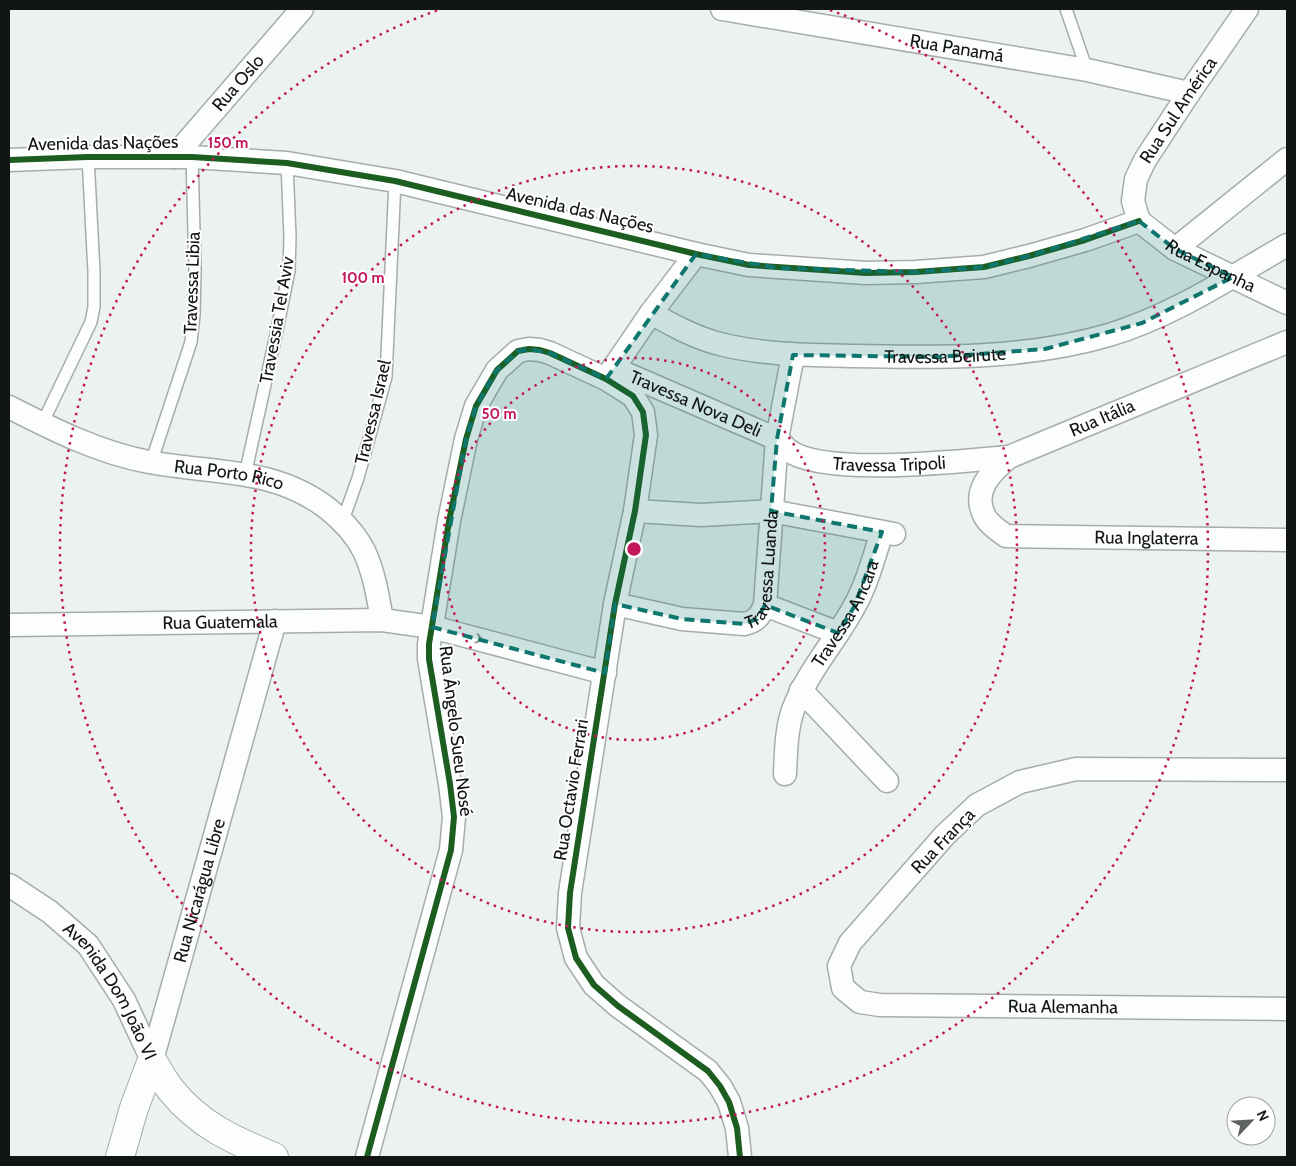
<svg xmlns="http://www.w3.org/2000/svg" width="1296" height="1166" font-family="Cabin,sans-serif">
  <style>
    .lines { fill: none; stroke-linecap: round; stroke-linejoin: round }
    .service-casing { stroke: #a7aca9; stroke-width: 14 }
    .minor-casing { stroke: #a7aca9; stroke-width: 25 }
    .tertiary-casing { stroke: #a7aca9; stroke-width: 30 }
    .service { stroke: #fcfdfd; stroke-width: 11 }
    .minor { stroke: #fcfdfd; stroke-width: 22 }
    .tertiary { stroke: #fcfdfd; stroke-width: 28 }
    .cycleway-casing { stroke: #fff; stroke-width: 9 }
    .cycleway { stroke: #1b5e20; stroke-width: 6 }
    .oneway { stroke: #929594 }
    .marked { fill: #0f766e; fill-opacity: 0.2; stroke: #0f766e; stroke-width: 4; stroke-dasharray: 10 6; stroke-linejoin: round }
    .ring { fill: none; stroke: #c2185b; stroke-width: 2.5; stroke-dasharray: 2.5 5 }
    .labels { text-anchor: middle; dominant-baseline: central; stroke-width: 4; stroke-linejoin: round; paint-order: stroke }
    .street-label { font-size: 18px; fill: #111513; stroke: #fff }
    .centre { fill: #c2185b; stroke: #fff; stroke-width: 2.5 }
    .ring-label { font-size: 15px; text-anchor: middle; font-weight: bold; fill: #c2185b; stroke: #fff; stroke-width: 4; stroke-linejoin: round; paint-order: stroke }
  </style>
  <rect width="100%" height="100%" fill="#ecf2ef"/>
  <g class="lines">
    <defs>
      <g id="service">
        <path d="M1066,9L1087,70"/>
        <path d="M42,424L91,322L94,307V272L88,157"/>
        <path d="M151,463L191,342L194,315L195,270L192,157"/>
        <path d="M245,475L276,335L289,271L290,237L287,163"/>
        <path d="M343,520L358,478L386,377L395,181"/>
      </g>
      <g id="minor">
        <path id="s1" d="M722,9L1087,70L1189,93"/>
        <path id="s2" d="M174,157L302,9"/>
        <path d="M9,160L88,157H192L287,163L395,181L696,254L749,265L866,273L916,272L984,267L1029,256L1085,240L1139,221"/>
        <path id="s3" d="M1139,221L1133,201L1136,179L1145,160L1189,93L1247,9"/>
        <path id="s4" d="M1139,221L1175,249L1287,303"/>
        <path d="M1175,249L1287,159"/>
        <path id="s5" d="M651,313C672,325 692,336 716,343C761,355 808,355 854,356C939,358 1027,359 1109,335C1172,316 1230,278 1287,245"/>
        <path id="s6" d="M1287,342L1009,457C991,472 971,491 985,517C990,525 999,531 1006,536L1287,540"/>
        <path id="s7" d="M613,368L777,439C781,442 784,447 788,450C823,477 963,461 1009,457"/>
        <path d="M606,379L651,313L696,254"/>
        <path id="s8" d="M9,407C54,430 100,453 149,462C213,474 273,467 327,508C342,520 355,533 364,551C374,572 378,597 382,620"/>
        <path d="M635,511L701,515L771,511L894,534"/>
        <path id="s9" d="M615,604L682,619L744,624C757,621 760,616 765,605L777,439L793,355"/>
        <path d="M765,605L838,633"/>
        <path id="s10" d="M9,625L382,620L432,627L605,673"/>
        <path d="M801,690L887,781"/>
        <path id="s11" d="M1287,770L1076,769L1020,782L977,805L945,835L850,943L839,966L843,988L860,1002L880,1005L1287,1009"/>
        <path id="s12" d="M785,774C786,753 786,730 793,710C807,672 835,642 854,607C867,584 874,557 882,532"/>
        <path id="s13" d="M9,885L50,912L88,945L124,1000L152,1060"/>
        <path id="s14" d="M152,1060L275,621"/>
        <path d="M367,1157L451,850L454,817L450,784L429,659V644L449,521L466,439L476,406L497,370L518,351L529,349L540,350L550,353L606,379L633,396L643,412L646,435L635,511L615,604L570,893L568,928L576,958L594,985L618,1006L708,1071L720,1086L729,1102L737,1128L740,1157"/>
      </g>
      <g id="tertiary">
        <path d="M152,1060C158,1070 164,1081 171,1090C199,1125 233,1140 274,1157"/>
        <path d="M120,1157L134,1108L152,1060"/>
      </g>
    </defs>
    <use href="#service" class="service-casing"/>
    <use href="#minor" class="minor-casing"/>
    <use href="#tertiary" class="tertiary-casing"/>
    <use href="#service" class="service"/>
    <use href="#minor" class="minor"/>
    <use href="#tertiary" class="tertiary"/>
    <defs>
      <g id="cycleway">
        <path d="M9,160L88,157H192L287,163L395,181L696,254L749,265L866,273L916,272L984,267L1029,256L1085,240L1139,221"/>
        <path d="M367,1157L451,850L454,817L450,784L429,659V644L449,521L466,439L476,406L497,370L518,351L529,349L540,350L550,353L606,379L633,396L643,412L646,435L635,511L615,604L570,893L568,928L576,958L594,985L618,1006L708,1071L720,1086L729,1102L737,1128L740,1157"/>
      </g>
    </defs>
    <use href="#cycleway" class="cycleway-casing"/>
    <use href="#cycleway" class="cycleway"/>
  </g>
  <defs><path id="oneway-chevron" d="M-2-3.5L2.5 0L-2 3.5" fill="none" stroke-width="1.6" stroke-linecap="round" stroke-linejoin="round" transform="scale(1.25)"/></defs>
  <use class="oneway" href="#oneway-chevron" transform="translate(479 639) rotate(15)"/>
  <path class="marked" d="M1139,221L1175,249L1233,277L1142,323L1045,349L939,357L793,355L777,439L771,511L882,532L854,607L838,633L765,605L757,619L744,624L682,619L615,604L605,673L432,627L466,439L476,406L497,370L518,351L529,349L550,353L606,379L696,254L778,268L916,272L984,267L1029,256Z"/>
  <g class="ring">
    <circle cx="634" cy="549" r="191"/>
    <circle cx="634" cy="549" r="383"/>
    <path d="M830 10A574 574 0 1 1 438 10"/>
  </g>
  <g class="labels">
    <g class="street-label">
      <text stroke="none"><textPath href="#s1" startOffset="238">Rua Panamá</textPath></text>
      <text stroke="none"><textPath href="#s2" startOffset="98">Rua Oslo</textPath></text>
      <text stroke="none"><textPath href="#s3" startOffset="124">Rua Sul América</textPath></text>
      <text transform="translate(103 143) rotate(-1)">Avenida das Nações</text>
      <text transform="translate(580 210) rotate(13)">Avenida das Nações</text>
      <text stroke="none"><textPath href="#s4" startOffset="85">Rua Espanha</textPath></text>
      <text transform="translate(192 283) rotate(-88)">Travessa Libia</text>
      <text transform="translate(277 320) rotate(-80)">Travessia Tel Aviv</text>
      <text stroke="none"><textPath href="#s5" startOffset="302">Travessa Beirute</textPath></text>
      <text stroke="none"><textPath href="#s7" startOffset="90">Travessa Nova Deli</textPath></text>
      <text transform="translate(373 412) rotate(-77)">Travessa Israel</text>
      <text transform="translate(1102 418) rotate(-23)">Rua Itália</text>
      <text stroke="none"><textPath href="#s7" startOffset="298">Travessa Tripoli</textPath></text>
      <text stroke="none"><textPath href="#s8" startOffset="232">Rua Porto Rico</textPath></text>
      <text stroke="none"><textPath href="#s6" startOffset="541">Rua Inglaterra</textPath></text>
      <text stroke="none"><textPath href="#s9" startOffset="194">Travessa Luanda</textPath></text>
      <text stroke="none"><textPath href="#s12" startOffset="175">Travessa Ancara</textPath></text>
      <text stroke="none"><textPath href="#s10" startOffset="211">Rua Guatemala</textPath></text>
      <text transform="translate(456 731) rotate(83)">Rua Ângelo Sueu Nosé</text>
      <text transform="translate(571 790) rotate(-81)">Rua Octavio Ferrari</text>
      <text transform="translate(943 841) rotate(-46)">Rua França</text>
      <text stroke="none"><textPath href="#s14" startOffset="176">Rua Nicarágua Libre</textPath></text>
      <text stroke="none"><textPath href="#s13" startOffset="150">Avenida Dom João VI</textPath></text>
      <text stroke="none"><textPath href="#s11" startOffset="778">Rua Alemanha</textPath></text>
    </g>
  </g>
  <circle cx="634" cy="549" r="8" class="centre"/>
  <g class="ring-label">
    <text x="228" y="148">150 m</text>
    <text x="363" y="283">100 m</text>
    <text x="499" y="419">50 m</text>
  </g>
  <rect width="1296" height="1166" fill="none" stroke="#111513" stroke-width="20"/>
  <g transform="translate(1251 1121) rotate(65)"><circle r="24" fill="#ffffff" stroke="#a0a1a1"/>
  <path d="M0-4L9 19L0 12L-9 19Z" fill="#5e6260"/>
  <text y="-8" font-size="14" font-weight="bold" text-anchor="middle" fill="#111513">N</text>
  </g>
</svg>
